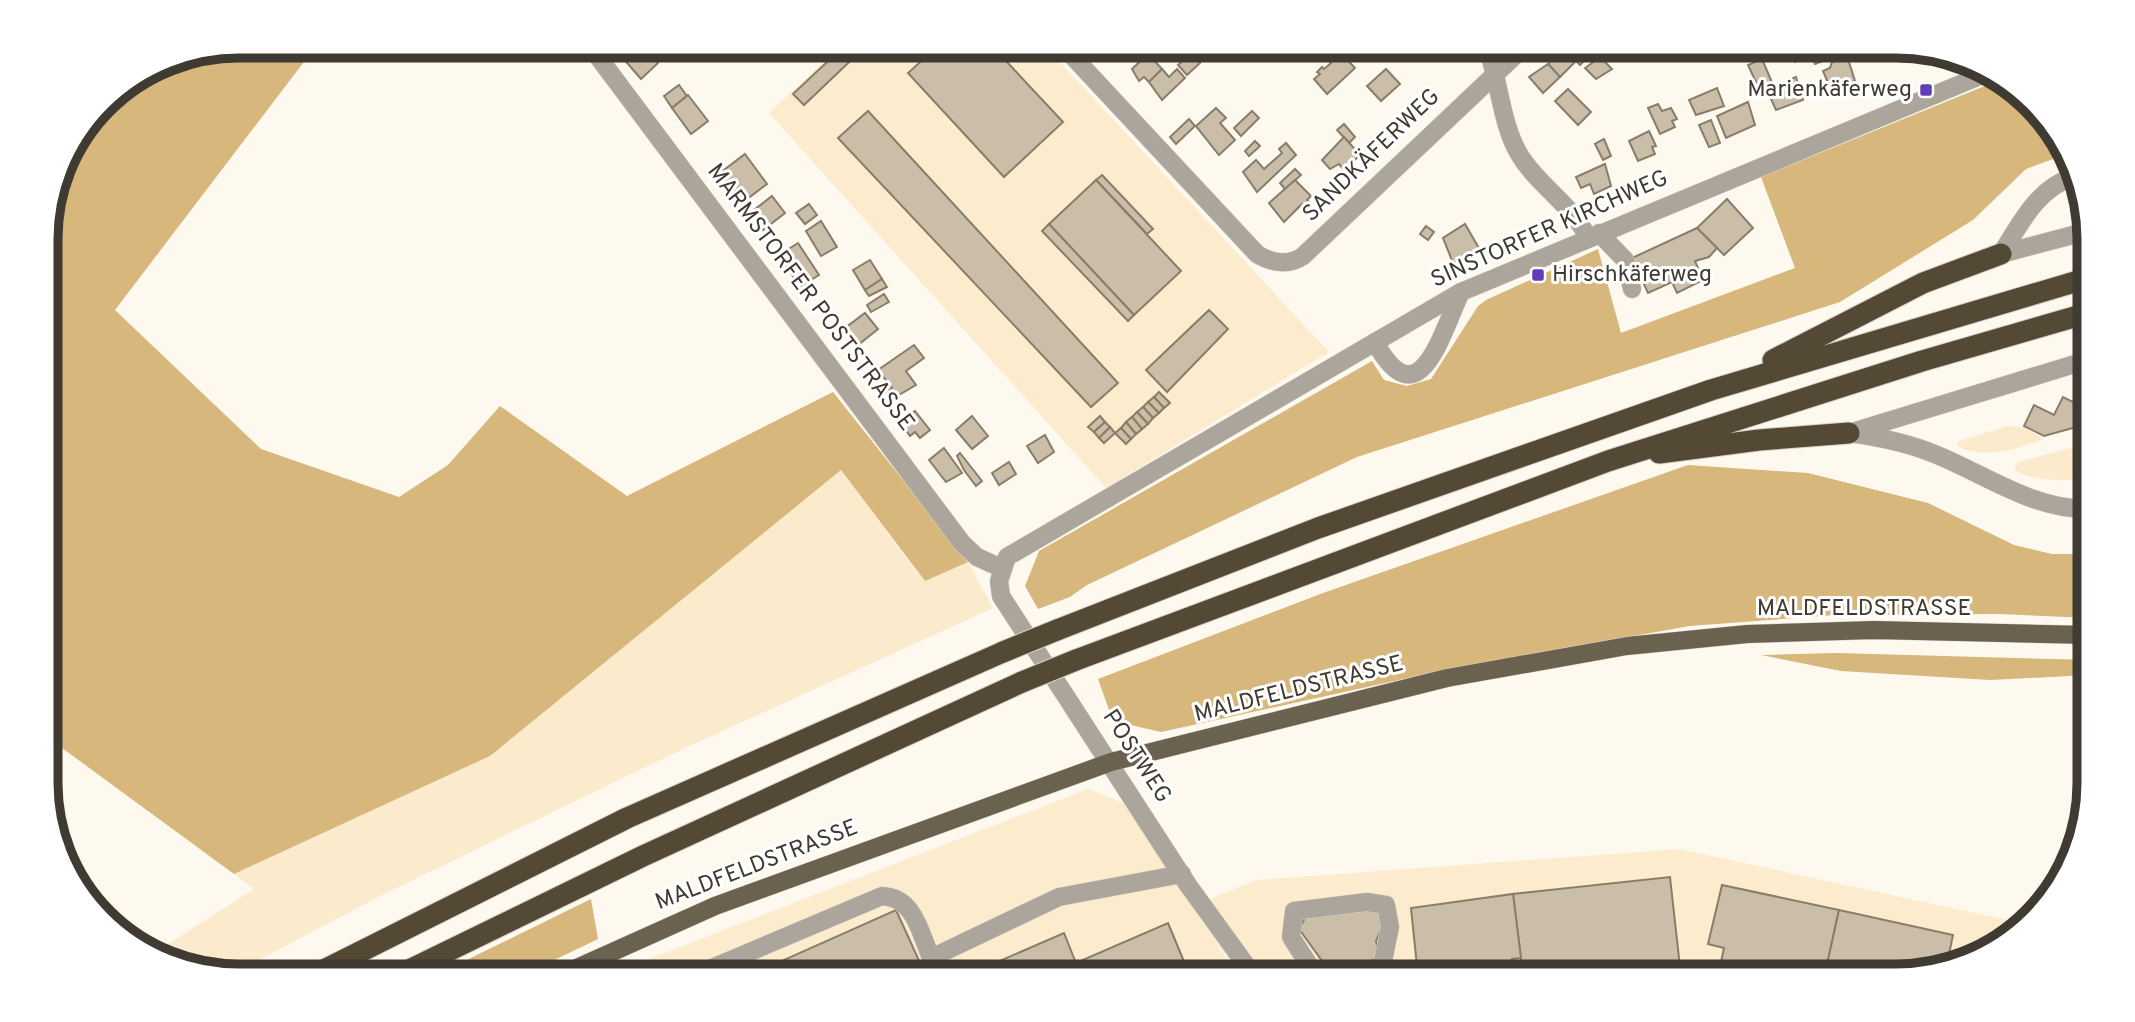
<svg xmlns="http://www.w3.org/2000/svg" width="2135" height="1022" font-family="Overpass,sans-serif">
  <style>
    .built { fill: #fcebcd }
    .green { fill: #fbeacb }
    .forest { fill: #d7b77b }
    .building { fill: #cbbea8; stroke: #887d68; stroke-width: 2 }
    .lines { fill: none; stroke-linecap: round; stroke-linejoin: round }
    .minor-casing { stroke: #d8d3c9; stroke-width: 19 }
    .major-casing { stroke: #d8d3c9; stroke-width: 19 }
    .highway-casing { stroke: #d8d3c9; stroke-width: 23 }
    .minor { stroke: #aba59b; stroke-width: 18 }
    .major { stroke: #6a614f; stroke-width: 18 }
    .highway { stroke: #534935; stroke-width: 21 }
    .highway-bridge-casing { stroke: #d8d3c9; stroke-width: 23; stroke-linecap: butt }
    .highway-bridge { stroke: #534935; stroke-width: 21 }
    .poi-dot { fill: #633db5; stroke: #fff; stroke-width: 2.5 }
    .labels { text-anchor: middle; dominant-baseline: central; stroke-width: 6; stroke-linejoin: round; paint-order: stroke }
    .poi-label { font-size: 23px; fill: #403b32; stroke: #fff; text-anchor: end }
    .street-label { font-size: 23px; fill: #403b32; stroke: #fff }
    .rim { fill: none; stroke: #403b32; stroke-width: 9 }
  </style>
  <rect width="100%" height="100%" fill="#fef9ef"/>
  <g class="built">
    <path d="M841,46H1045L1329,352L1106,488L769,113Z"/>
    <path d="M1088,789L1128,805L1192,906L1257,880L1679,849L2021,923L2004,944L1908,976H1240L1210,933L1237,976H605Z"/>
  </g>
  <g class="green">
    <path d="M2008,426L2026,428L2043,439C2017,450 1983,460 1957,446L1959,441Z"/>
    <path d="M2085,444L2089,477C2065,482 2036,482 2014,470L2018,462Z"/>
    <path d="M841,470L924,581L968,562L993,608L685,748L382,895L231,975L165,962L154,953L254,889L234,874L490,756Z"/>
  </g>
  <g class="forest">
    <path d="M239,46H316L115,310L261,449L399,497L448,465L500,406L627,496L833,392L968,562L925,581L841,470L490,756L234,874L47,737L46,226L65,154L111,94L165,60Z"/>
    <path d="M1997,81L2050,122L2064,155L2026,169L1973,220L1840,302L1357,457L1087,585L1070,597L1038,609L1025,586L1039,551L1372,361L1384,380L1407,386L1431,379L1478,306L1486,300L1598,249L1621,333L1795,268L1761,177Z"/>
    <path d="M1688,465L1808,473L1928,503L2014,545L2052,554H2089V618L1999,614L1836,615L1690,626L1449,669L1161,732L1113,721L1098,679L1323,593Z"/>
    <path d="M1836,653L2089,660V675L1990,680L1841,671L1761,655Z"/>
    <path d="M591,899L598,939L521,976H434Z"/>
  </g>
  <g class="building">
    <path d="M635,46H642L658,63L641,79L622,57Z"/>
    <path d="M844,46H866L804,105L793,94Z"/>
    <path d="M938,46H992L1063,122L1004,177L908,73Z"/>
    <path d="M1563,46H1581L1590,55L1580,65L1576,61L1560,77L1548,64Z"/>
    <path d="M1587,46H1600L1605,50L1598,57Z"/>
    <path d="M1798,46L1803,58L1795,62L1788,47Z"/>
    <path d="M1807,46H1825L1831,58L1815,64Z"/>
    <path d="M1848,46H1858L1862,50L1857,54Z"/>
    <path d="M1884,46H1896L1912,49L1898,61Z"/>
    <path d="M1190,53L1200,63L1187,75L1178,65Z"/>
    <path d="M1341,53L1355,68L1327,94L1314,79L1320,74L1317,72L1322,67L1324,69L1331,63L1329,61Z"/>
    <path d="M1148,54L1162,69L1149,82L1144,77L1139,81L1132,69Z"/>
    <path d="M1847,56L1855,81L1838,88L1835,80L1828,83L1823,71L1830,68L1832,62Z"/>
    <path d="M1600,57L1612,69L1596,79L1585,68Z"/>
    <path d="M1762,59L1774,87L1761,93L1748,65Z"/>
    <path d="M1548,64L1560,77L1543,93L1529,77Z"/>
    <path d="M1162,69L1169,77L1177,69L1185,78L1162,100L1149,82Z"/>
    <path d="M1386,69L1400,84L1381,101L1367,86Z"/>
    <path d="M1796,77L1803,100L1776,110L1767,90Z"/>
    <path d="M679,85L687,96L672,108L664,96Z"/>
    <path d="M1717,88L1724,106L1696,115L1689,100Z"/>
    <path d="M1568,89L1591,112L1578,125L1555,101Z"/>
    <path d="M688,95L708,121L691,134L672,108Z"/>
    <path d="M1748,102L1755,125L1726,138L1717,116Z"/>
    <path d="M1658,104L1662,111L1671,108L1677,119L1672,121L1675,127L1660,134L1648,108Z"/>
    <path d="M1216,108L1226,118L1220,123L1235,140L1219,155L1196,126Z"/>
    <path d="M868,111L1118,383L1091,407L838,138Z"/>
    <path d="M1252,111L1259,118L1241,136L1234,128Z"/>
    <path d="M1189,119L1195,126L1176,144L1170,137Z"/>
    <path d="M1711,120L1720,143L1709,147L1699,125Z"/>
    <path d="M1344,124L1355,137L1349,143L1337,130Z"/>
    <path d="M1649,131L1656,146L1652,147L1655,154L1638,161L1629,141Z"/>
    <path d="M1344,137L1360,155L1344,170L1339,164L1330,169L1322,160Z"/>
    <path d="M1604,139L1611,156L1603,160L1595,144Z"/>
    <path d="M1255,141L1260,146L1249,156L1245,151Z"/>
    <path d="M1286,143L1296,155L1257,192L1243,172L1256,160L1264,169L1282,153L1279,149Z"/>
    <path d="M745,154L767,184L743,202L720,173Z"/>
    <path d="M1605,164L1611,186L1594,194L1590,184L1581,188L1576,177Z"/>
    <path d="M1295,169L1301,175L1285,189L1280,183Z"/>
    <path d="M1102,175L1153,229L1147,234L1096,180Z"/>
    <path d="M1096,180L1181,271L1134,315L1049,224Z"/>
    <path d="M1295,180L1311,196L1307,200L1310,203L1305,207L1302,204L1284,222L1269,203Z"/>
    <path d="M772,196L785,213L763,230L750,213Z"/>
    <path d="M1727,199L1753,228L1724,255L1697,228Z"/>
    <path d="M809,204L817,215L805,224L796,213Z"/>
    <path d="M821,221L837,247L821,256L806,231Z"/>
    <path d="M1049,224L1134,315L1128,321L1042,231Z"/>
    <path d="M1465,224L1480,250L1459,263L1457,261L1453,263L1443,238Z"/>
    <path d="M1426,226L1434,232L1428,240L1420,234Z"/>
    <path d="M1697,228L1717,248L1709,257L1695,261L1703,280L1677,293L1672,282L1648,293L1632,258Z"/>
    <path d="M798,243L819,275L800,287L779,255Z"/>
    <path d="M870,260L882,279L865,290L853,270Z"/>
    <path d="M882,279L887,287L869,296L865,290Z"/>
    <path d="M884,294L889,302L871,312L867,305Z"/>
    <path d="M1209,310L1228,329L1167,392L1146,370Z"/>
    <path d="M865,313L878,329L858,345L845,328Z"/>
    <path d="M914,345L924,358L906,371L916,385L892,399L886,392L892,388L878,370Z"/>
    <path d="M1159,392L1170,403L1164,408L1154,397Z"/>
    <path d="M2088,396L2089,457L2080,426L2044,436L2024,426L2034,405L2054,415L2063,397L2083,407Z"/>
    <path d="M1154,397L1164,408L1159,413L1148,402Z"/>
    <path d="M1148,402L1159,413L1153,418L1143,407Z"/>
    <path d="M1143,407L1153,418L1148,424L1137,412Z"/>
    <path d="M915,411L930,430L920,438L915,432L910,436L900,422Z"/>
    <path d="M1137,412L1148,424L1142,429L1132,417Z"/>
    <path d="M972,416L988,436L972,449L956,430Z"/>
    <path d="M1100,416L1105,422L1094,432L1088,427Z"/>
    <path d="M1132,417L1142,429L1136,434L1126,422Z"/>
    <path d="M1105,422L1110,427L1099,438L1094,432Z"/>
    <path d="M1126,422L1136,434L1131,439L1121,428Z"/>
    <path d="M1110,427L1115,433L1104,443L1099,438Z"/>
    <path d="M1121,428L1131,439L1126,444L1115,433Z"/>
    <path d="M1045,435L1054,452L1038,463L1027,446Z"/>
    <path d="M944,448L962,473L946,482L929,460Z"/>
    <path d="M960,453L982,481L976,486L964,470L957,456Z"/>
    <path d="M1009,462L1016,474L999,485L992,473Z"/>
    <path d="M1670,877L1681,976H1523L1513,894Z"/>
    <path d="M1722,885L1839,910L1826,969L1816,966L1814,976H1718L1724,948L1708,944Z"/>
    <path d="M1513,894L1521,958L1512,959L1514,976H1418L1411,908Z"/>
    <path d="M1377,907L1386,918L1376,941L1379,952L1377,958L1366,963L1361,976H1333L1299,929L1306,916Z"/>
    <path d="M896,910L926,976H748Z"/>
    <path d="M1839,910L1953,935L1949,954L1964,957L1908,976H1849L1826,969Z"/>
    <path d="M1168,923L1190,976H965L1064,933L1076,963Z"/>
  </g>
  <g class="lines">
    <defs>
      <g id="minor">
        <path d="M590,46L962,543L977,557L1001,568"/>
        <path d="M1063,46L1257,254C1271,263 1289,266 1303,256L1525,46"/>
        <path d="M1486,46C1500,80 1500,121 1519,154C1538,186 1572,204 1588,238"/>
        <path d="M1599,233L1625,260L1632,289"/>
        <path d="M2001,254C2021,223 2036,190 2072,177"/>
        <path d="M2001,254L2088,231"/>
        <path d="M1375,342C1419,422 1441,334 1461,292"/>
        <path d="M1852,432L2088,360"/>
        <path d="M1849,433C1879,437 1909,443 1937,455C1986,475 2034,510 2089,509"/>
        <path d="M693,976L882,896C914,897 920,932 931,958"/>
        <path d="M940,976L931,958L1059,897L1182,874"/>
        <path d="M1254,976L1188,885L1001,596L999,581L1007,557L1461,292L1987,73"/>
        <path d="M1316,976L1291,937L1294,911L1367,902L1386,905L1390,927L1380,976"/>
      </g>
      <path id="major" d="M559,976L715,906L1111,762L1447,678L1627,646L1747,634L1874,630L2089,635"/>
      <g id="highway">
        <path d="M1773,360L1923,283L2001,254"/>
        <path d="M1659,453L1759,440L1849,433"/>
        <path d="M1057,630L1318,528L1711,390L2088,278"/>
        <path d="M1076,660L1608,461L1922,361L2088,313"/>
        <path d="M312,976L627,818L1003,652"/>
        <path d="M397,976L643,856L1022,682"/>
      </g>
    </defs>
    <use href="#minor" class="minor-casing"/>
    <use href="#major" class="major-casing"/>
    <use href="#highway" class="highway-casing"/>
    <use href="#minor" class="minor"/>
    <use href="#major" class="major"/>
    <use href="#highway" class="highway"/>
    <defs>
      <g id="highway-bridge">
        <path d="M1003,652L1057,630"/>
        <path d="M1022,682L1076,660"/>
      </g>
    </defs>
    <use href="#highway-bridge" class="highway-bridge-casing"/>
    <use href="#highway-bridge" class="highway-bridge"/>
  </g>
  <g class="poi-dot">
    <rect x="1919" y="83" width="14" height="14" rx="3.5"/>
    <rect x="1531" y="268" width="14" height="14" rx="3.5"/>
  </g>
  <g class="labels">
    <g class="poi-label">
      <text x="1912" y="90">Marienkäferweg</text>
      <text x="1552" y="275" text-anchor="start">Hirschkäferweg</text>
    </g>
    <g class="street-label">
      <text transform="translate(1372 156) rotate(-44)">SANDKÄFERWEG</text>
      <text transform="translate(1550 230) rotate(-24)">SINSTORFER KIRCHWEG</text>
      <text transform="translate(810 298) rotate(53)">MARMSTORFER POSTSTRASSE</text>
      <text x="1864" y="609">MALDFELDSTRASSE</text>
      <text transform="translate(1299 690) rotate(-14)">MALDFELDSTRASSE</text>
      <text transform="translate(1136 757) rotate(57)">POSTWEG</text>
      <text transform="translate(757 866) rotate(-21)">MALDFELDSTRASSE</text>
    </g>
  </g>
  <path d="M0 0H2135V1022H0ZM239 58H1896A181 181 0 0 1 2077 239V783A181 181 0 0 1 1896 964H239A181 181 0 0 1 58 783V239A181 181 0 0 1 239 58Z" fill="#fff" fill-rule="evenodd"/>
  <path class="rim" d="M239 58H1896A181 181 0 0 1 2077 239V783A181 181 0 0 1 1896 964H239A181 181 0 0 1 58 783V239A181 181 0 0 1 239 58Z"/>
</svg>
